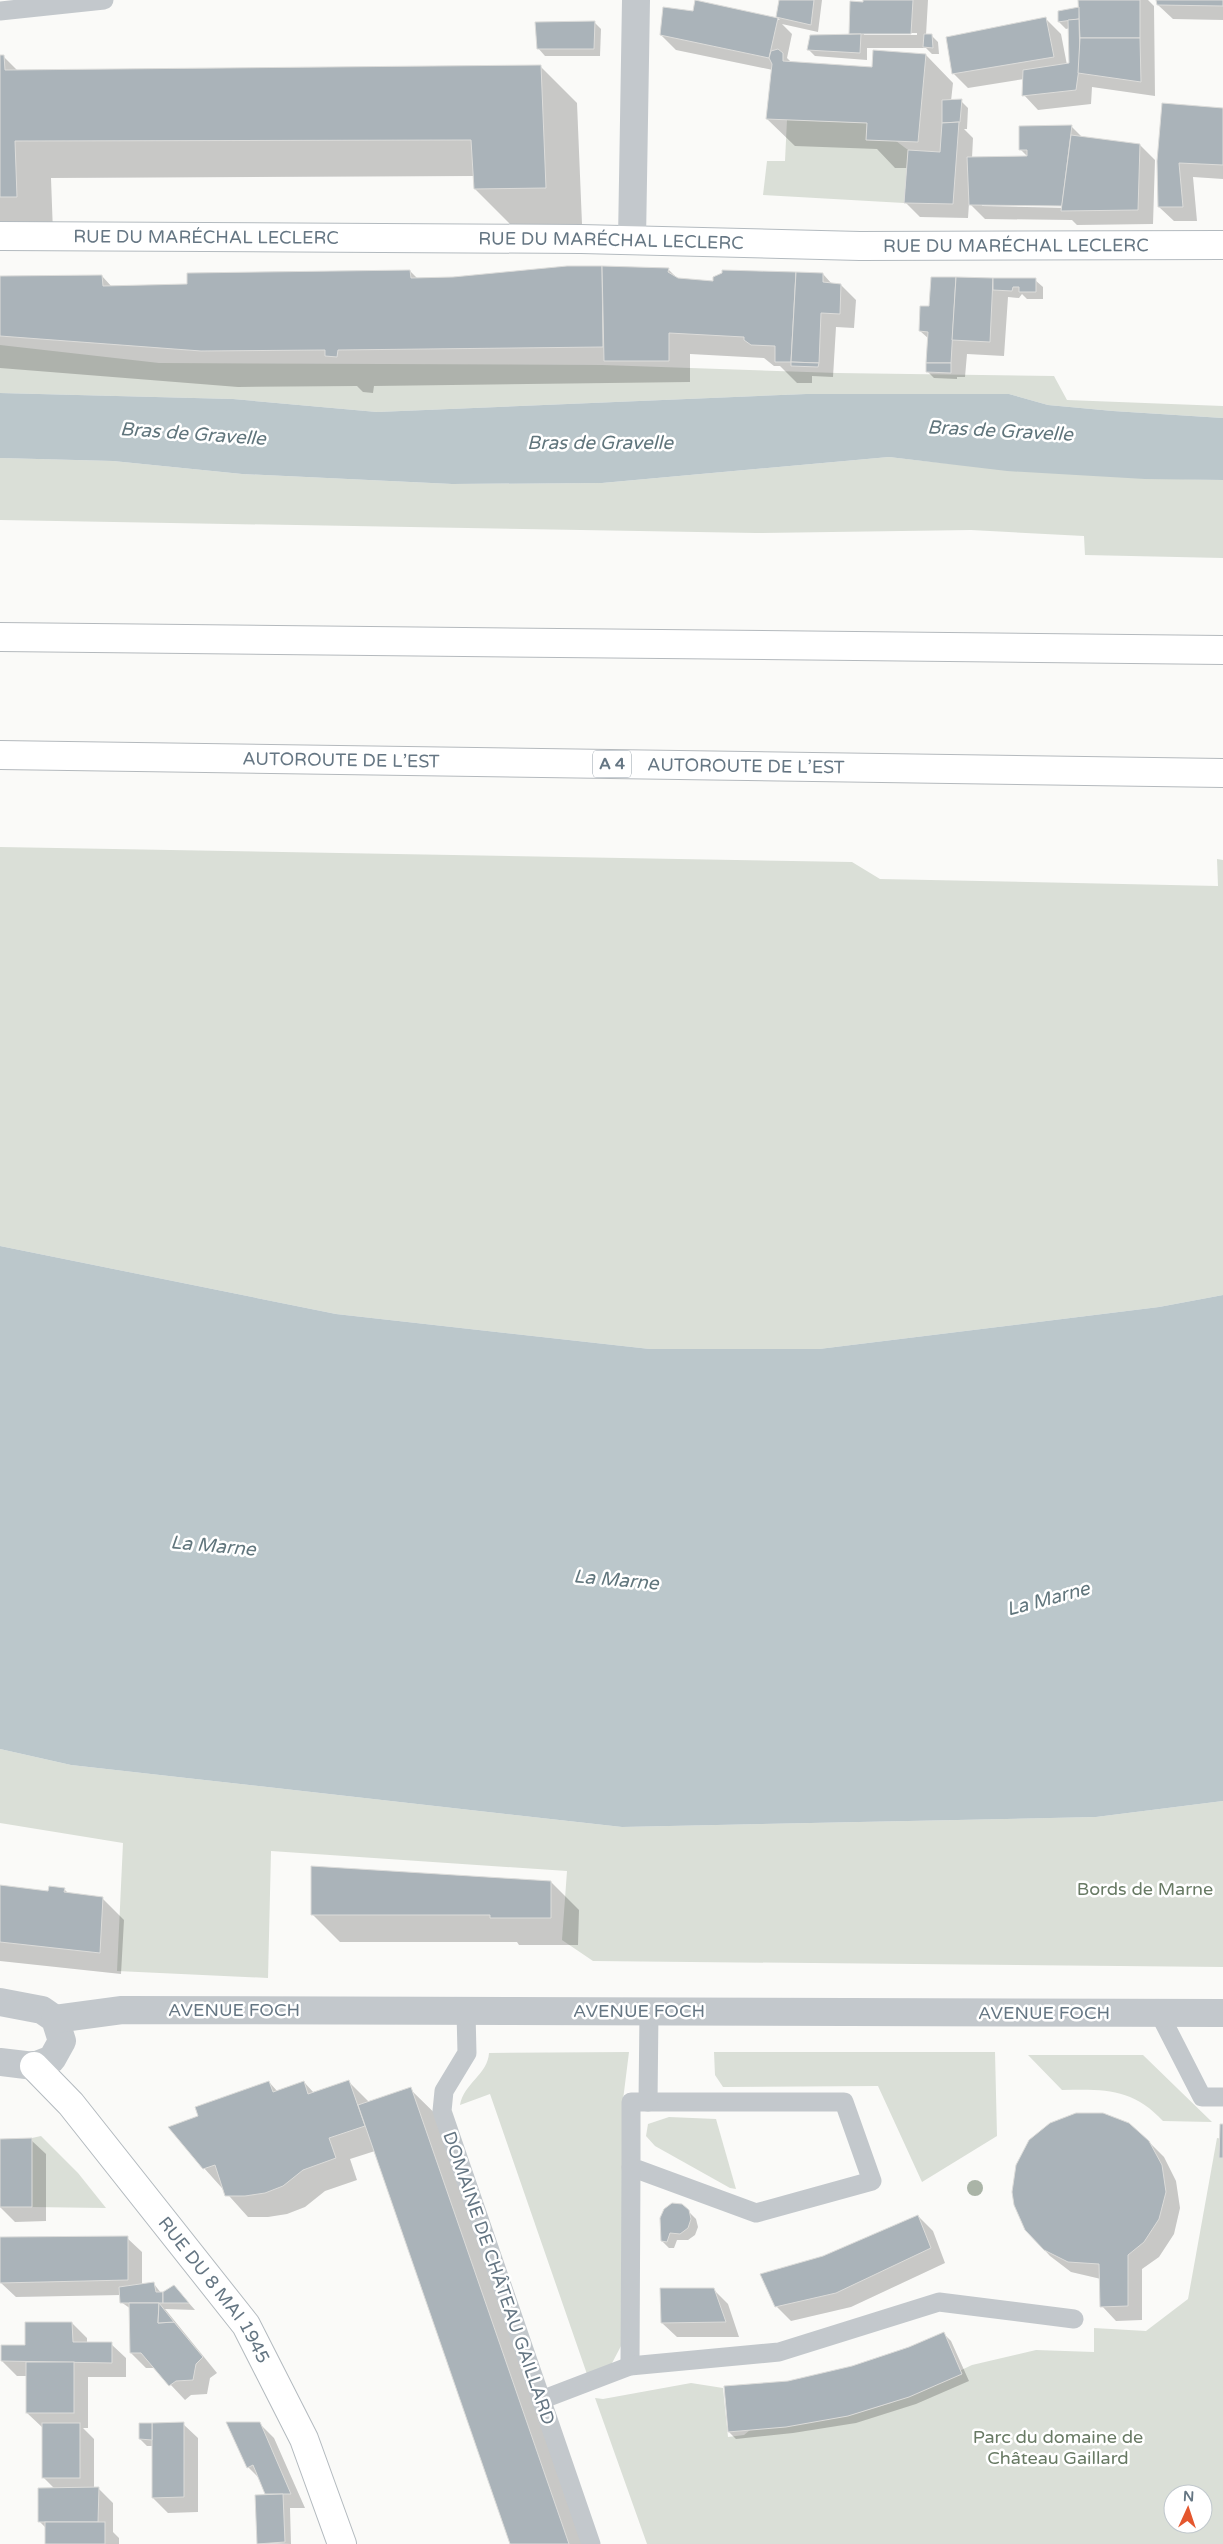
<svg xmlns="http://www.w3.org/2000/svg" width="1223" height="2544" font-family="'Varela Round',sans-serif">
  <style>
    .green { fill: #dadfd7; fill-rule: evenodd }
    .water { fill: #bbc7cb }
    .shadow { fill: #0003; fill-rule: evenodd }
    .building { fill: #aab3b9; stroke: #dcdcda }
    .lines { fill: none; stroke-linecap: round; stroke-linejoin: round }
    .secondary-casing { stroke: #b3babf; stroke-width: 30 }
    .highway-casing { stroke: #b4b9bd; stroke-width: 30 }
    .lane { stroke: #c3c8cc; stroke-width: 19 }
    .street { stroke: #c3c8cc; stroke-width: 28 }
    .secondary { stroke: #fff; stroke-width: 28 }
    .highway { stroke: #fff; stroke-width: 28 }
    .tree { fill: #aab4a7 }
    .labels { text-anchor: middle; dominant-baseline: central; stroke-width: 5; stroke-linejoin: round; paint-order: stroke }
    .shield { fill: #fff; stroke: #939fa8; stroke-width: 1 }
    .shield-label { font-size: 16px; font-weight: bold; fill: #657683 }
    .street-label { font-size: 18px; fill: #657683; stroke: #fff }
    .park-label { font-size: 18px; fill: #687a64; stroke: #fff }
    .water-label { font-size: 19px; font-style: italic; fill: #60757c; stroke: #fff }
  </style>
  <rect width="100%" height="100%" fill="#fafaf8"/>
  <g class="green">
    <path d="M787,120L867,123L866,140L896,141L908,150L904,203L763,195L767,161H785Z"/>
    <path d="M0,345L159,363L602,365L837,373L1054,376L1067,400L1223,406V418L1113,411L1048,405L1009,394H806L377,412L233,399L0,393Z"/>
    <path d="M889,457C1000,470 1111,478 1223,480V558L1085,555L1084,536L971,530L756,533L0,520V458L113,461L242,474L452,484L602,483Z"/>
    <path d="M0,847L852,862L880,879L1218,886L1217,859L1223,860V1295L1159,1307L819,1349H650L336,1314L0,1246Z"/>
    <path d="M0,1749L71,1765L622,1827L1096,1817L1223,1801V1967L593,1961L562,1940L567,1871L271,1851L268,1978L117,1971L123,1843L0,1823Z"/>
    <path d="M629,2052L623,2100L621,2346L610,2367L588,2377L490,2094L460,2105C464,2083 488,2074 489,2053Z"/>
    <path d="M714,2052H995L997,2136L922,2182L878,2086L723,2087L715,2075Z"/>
    <path d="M1028,2055H1143L1212,2122L1163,2121C1133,2088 1104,2089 1062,2090Z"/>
    <path d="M669,2117L716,2119L736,2189L730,2188L655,2146L646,2136L648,2124Z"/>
    <path d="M41,2136L78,2173L106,2208L32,2207V2138Z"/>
    <path d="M1217,2138L1223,2139V2544H647L595,2398L603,2399L691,2383L723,2388L728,2437L744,2435L750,2430L848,2416L891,2403L972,2365L1036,2350L1094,2352V2328L1146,2331L1188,2299ZM1173,2494H1203V2524H1173Z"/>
  </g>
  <g class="water">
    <path d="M0,393L233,399L377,412L806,394H1009L1048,405L1113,411L1223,418V480L1145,479L1007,471L889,457L602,483L452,484L242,474L113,461L0,458Z"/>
    <path d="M0,1246L336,1314L650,1349H819L1159,1307L1223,1295V1801L1096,1817L622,1827L71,1765L0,1749Z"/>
  </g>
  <g class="shadow">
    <path d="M780,0H822L818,32L782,24L792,34L787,58L791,62L873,68L926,55L953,83L951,101H961L968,108L967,129H964L973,138L972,158L1028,157L1020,149L1071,126L1083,138L1140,145L1155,160L1153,224L1077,225L1072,220L985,219L969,203L968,218L920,217L905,202L908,168H895L877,149L795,146L767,119L773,70L676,50L661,35L694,12L696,2L780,20L777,17ZM982,204L1068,205V208L982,206Z"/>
    <path d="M864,0H928L926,35H931L938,42L939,54H932L926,48H867V60L815,56L808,49L852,35L850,33ZM864,33H917V35H864Z"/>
    <path d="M1079,0H1148L1154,6L1155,96L1092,87L1091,104L1038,110L1024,95V79L968,88L953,73L1046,19L1061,34L1067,65H1070V28L1066,29L1059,22L1080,8Z"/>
    <path d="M1158,0H1223V20L1173,19L1158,5Z"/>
    <path d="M594,22L601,29L600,56H545L538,48Z"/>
    <path d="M0,56H3L18,71L540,66L577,103L582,224L512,226L475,189V176L51,178L53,233L0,234Z"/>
    <path d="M1223,109V179L1193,177L1197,221H1174L1159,207L1158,161Z"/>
    <path d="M567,268L668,269L679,280L715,282L823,274L832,284L841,285L856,300L854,328L836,327L833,377L812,376V383H797L780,366H774L764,358L690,354V382L374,386L373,393L363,392L357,386L238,387L0,368V277L102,276L112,287L189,285L410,271L418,279L453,278Z"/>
    <path d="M932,278L1035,280L1043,287V299H1027L1022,294L1019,298L1008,297L1004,356L967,354L965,377H957V379L934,378L927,371L929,339L920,331L930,307Z"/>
    <path d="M551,1882L579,1910L578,1945H519L517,1942H340L312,1914Z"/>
    <path d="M0,1886L50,1893L64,1889L69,1894L102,1898L124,1920L121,1974L0,1961Z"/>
    <path d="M269,2082L278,2092L304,2082L314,2093L349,2082L370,2103L410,2089L459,2137L600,2544H511L375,2151L350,2159L357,2180L325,2191L305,2207L287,2214L268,2217H248L204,2168L200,2117Z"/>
    <path d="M1116,2118L1139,2132L1164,2157L1176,2181L1180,2208L1174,2234L1159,2257L1142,2269V2320L1116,2321L1102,2306L1101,2279L1071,2272L1050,2256L1026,2230Z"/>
    <path d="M0,2140H31L46,2154V2221L15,2222L0,2207Z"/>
    <path d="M688,2211L696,2219L698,2227L695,2235L688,2240H677L674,2248H669L662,2241Z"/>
    <path d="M918,2216L933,2231L945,2263L851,2307L791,2321L776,2306L824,2257Z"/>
    <path d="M127,2238L142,2252V2285L154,2284L161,2293L174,2286L195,2310L165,2309L217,2373L210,2378L207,2394L191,2395L185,2400L155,2368H146L131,2353V2309L121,2302V2295L16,2297L1,2283Z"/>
    <path d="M713,2289L728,2304L739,2337H677L662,2323Z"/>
    <path d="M72,2323L87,2338V2344H111L126,2358V2377H88V2428H83L94,2439V2488H98L113,2503V2532L119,2538V2544H46V2528L40,2522L55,2489L43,2477V2428L27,2413V2376H17L2,2361Z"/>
    <path d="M943,2333L951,2341L969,2381L916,2404L856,2423L793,2433L736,2439L729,2432L788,2382L852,2368L910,2348Z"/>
    <path d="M259,2423L274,2438L305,2508H290L291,2544L258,2543L269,2496L260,2479L248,2467Z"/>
    <path d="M183,2424L198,2438V2512L168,2513L153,2498V2446H147L140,2439Z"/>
  </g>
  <g class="building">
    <path d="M695,0L778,18L769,58L660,35L663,7L693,11Z"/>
    <path d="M779,0H814L811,25L776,17Z"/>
    <path d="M863,0H913L911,34H849L850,1L863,2Z"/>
    <path d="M1078,0H1140V38H1080Z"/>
    <path d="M1156,0H1223V6L1157,5Z"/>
    <path d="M1079,7V19L1058,22V11Z"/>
    <path d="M1046,17L1054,57L952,74L946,37Z"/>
    <path d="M1079,19L1080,61L1076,90L1022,96L1023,70L1069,63L1068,20Z"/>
    <path d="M595,21L594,49H537L535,22Z"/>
    <path d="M861,34L860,53L807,50L810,35Z"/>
    <path d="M924,34H932L933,48L923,47Z"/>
    <path d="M1080,38H1140L1141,82L1078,73Z"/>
    <path d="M778,49L783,53V61L872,67L873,50L926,54L918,142L866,140L867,123L766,119L772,64L769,58L771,51Z"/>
    <path d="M0,55H4L5,70L541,65L546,188L474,189L471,140L15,141L17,197H0Z"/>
    <path d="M962,99L960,122L942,123V100Z"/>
    <path d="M1162,103L1223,108V165L1179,163L1183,207H1158L1157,161Z"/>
    <path d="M959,122L953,204L904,203L908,150L940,152L942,123Z"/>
    <path d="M1072,125L1062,206L969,205L967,157L1027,156V150H1019V126Z"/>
    <path d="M1071,135L1140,144L1138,210L1061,211Z"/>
    <path d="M567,266H602L603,347L338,350L337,357L325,356V350L201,351L0,336V276L102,275L103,286L187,284V273L410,270L411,278L453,277Z"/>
    <path d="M602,266L669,268L668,272L678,278L713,281V277L722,273V270L796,272L791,362H775V346L751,345L744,340V337L669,333V361H604Z"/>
    <path d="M796,272L823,273V282L841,284L840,314L821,313L819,363L791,362Z"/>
    <path d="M931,277H956L951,363H926L928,332L919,331L920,306H929Z"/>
    <path d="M956,277L993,278L990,342L952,340Z"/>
    <path d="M993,278H1036V292H1019V287H1013L1012,291L993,290Z"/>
    <path d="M791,362L819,363L818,367L791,366Z"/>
    <path d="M926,363H951V373L926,372Z"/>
    <path d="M311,1866L551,1881V1918H490V1915H311Z"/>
    <path d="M0,1885L48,1891L49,1886L65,1888L64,1892L103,1897L100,1953L0,1942Z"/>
    <path d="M349,2080L365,2126L329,2138L336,2158L303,2170L283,2186L265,2193L245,2196H225L215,2165L203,2169L168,2127L198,2116L195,2107L269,2081L273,2092L304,2081L308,2094Z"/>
    <path d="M411,2087L569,2544H510L358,2105Z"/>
    <path d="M1076,2113H1103L1129,2123L1149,2141L1162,2165L1166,2192L1159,2219L1144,2242L1128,2255V2306L1100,2307L1099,2264L1068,2262L1044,2250L1025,2230L1014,2205L1012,2192L1016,2165L1029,2140L1050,2123Z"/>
    <path d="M1220,2124H1223V2158H1219Z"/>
    <path d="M32,2138V2207H0V2139Z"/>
    <path d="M672,2203L682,2204L689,2210L691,2219L688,2228L680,2234L670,2233L667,2242L661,2241L660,2218L664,2209Z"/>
    <path d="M918,2215L931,2248L836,2293L775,2307L760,2274L823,2256Z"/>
    <path d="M128,2236V2280L0,2283V2237Z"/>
    <path d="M154,2282L156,2292H163V2303H120L119,2287Z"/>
    <path d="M174,2285L189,2303H163V2292Z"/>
    <path d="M660,2288H714L726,2322L661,2323Z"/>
    <path d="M129,2303H159L158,2323L174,2322L203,2357L196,2364L193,2380L176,2381L169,2386L141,2353H130Z"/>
    <path d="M159,2303L174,2322L158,2323Z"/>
    <path d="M25,2322H72L73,2342H112V2363L1,2361V2345H25Z"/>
    <path d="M944,2332L962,2374L909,2397L848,2416L786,2427L728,2432L724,2386L788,2381L852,2366L909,2347Z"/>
    <rect x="26" y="2362" width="48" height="51"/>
    <path d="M184,2422V2497L152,2498V2423Z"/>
    <path d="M226,2422H260L291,2494H265L253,2465L247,2468Z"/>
    <rect x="42" y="2423" width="38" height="55"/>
    <path d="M139,2423H152V2440L139,2439Z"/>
    <path d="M99,2487L98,2522H38V2488Z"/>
    <path d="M283,2494L285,2542L257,2544L255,2495Z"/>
    <rect x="45" y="2522" width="60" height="22"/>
  </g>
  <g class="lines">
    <defs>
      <g id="secondary">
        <path id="s1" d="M0,236L581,239L860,246L1223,245"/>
        <path id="s2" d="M34,2066L71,2104L246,2325L304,2439L342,2544"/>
      </g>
      <g id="highway">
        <path d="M0,637L1223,650"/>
        <path id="s3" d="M0,755L1223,773"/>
      </g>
    </defs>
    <use href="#secondary" class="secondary-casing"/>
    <use href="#highway" class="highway-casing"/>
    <g class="lane">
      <path d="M0,11L104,0"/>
      <path d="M466,2012L467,2053L444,2091L442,2111L591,2544"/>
      <path d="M1159,2013L1202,2097H1223"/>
      <path d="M631,2102H844L872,2181L756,2213L631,2167Z"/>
      <path d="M648,2102L649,2012"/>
      <path d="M630,2366L631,2167"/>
      <path d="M541,2400L630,2366L779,2352L939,2302L1074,2319"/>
    </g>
    <g class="street">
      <path d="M632,240L636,0"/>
      <path d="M0,2002L42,2010L55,2019L62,2041L52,2059L34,2066L0,2062"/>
      <path d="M55,2019L122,2010L1223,2013"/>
    </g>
    <use href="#secondary" class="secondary"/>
    <use href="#highway" class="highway"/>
  </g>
  <circle class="tree" cx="975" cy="2188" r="8"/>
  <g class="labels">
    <rect class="shield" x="593" y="750.5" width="38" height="27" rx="4"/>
    <g class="shield-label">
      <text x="612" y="764">A 4</text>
    </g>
    <g class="street-label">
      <text stroke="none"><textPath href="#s1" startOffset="206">RUE DU MARÉCHAL LECLERC</textPath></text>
      <text stroke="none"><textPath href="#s1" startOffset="611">RUE DU MARÉCHAL LECLERC</textPath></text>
      <text stroke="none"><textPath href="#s1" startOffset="1016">RUE DU MARÉCHAL LECLERC</textPath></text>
      <text stroke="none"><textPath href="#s3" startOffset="341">AUTOROUTE DE L’EST</textPath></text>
      <text stroke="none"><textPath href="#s3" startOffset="746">AUTOROUTE DE L’EST</textPath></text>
      <text x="234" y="2010">AVENUE FOCH</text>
      <text x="639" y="2011">AVENUE FOCH</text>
      <text x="1044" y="2013">AVENUE FOCH</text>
      <text transform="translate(499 2278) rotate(71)">DOMAINE DE CHÂTEAU GAILLARD</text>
      <text stroke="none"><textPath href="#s2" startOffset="288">RUE DU 8 MAI 1945</textPath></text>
    </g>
    <g class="park-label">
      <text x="1145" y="1889">Bords de Marne</text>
      <text x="1058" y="2437">Parc du domaine de<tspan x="1058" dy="21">Château Gaillard</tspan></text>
    </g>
    <g class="water-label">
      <text transform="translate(1000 431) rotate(3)">Bras de Gravelle</text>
      <text transform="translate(193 434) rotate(4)">Bras de Gravelle</text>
      <text x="600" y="443">Bras de Gravelle</text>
      <text transform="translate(213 1546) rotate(5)">La Marne</text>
      <text transform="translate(616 1580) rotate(5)">La Marne</text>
      <text transform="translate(1048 1599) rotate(-15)">La Marne</text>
    </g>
  </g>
  <g transform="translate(1188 2509) rotate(3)"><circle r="24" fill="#ffffff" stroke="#c1c8cd"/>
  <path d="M0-4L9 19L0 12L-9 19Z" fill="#e4572e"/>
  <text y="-8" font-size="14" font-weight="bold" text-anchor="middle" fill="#657683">N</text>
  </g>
</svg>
